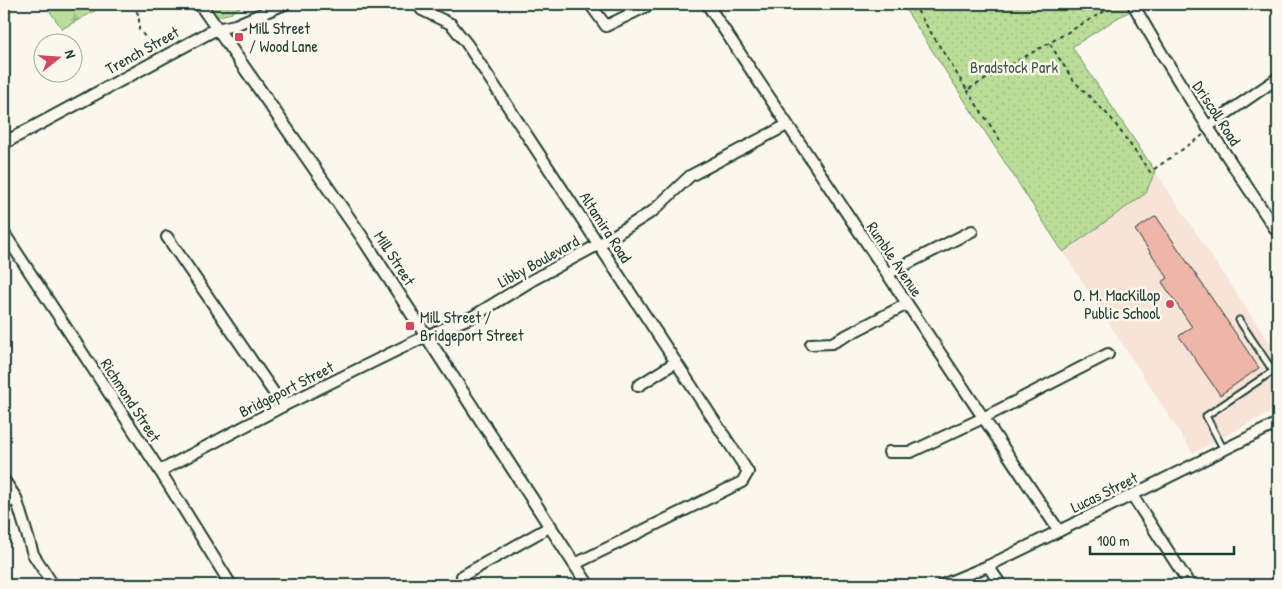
<svg xmlns="http://www.w3.org/2000/svg" width="1282" height="589" font-family="'Patrick Hand',sans-serif">
  <style>
    .built { fill: #f7e3d8 }
    .forest { fill: url(#forest-firs); stroke: #6c8d66 }
    .park { fill: url(#park-dots); stroke: #6c8d66 }
    .building { fill: #efb5a8; stroke: #1f3d34 }
    .lines { fill: none; stroke-linecap: round; stroke-linejoin: round }
    .service-casing { stroke: #1f3d34; stroke-width: 9 }
    .minor-casing { stroke: #1f3d34; stroke-width: 14 }
    .tertiary-casing { stroke: #1f3d34; stroke-width: 15 }
    .path { stroke: #1f3d34; stroke-width: 2; stroke-dasharray: 4 4; stroke-linecap: butt }
    .service { stroke: #fbf7ec; stroke-width: 5 }
    .minor { stroke: #fbf7ec; stroke-width: 10 }
    .tertiary { stroke: #fbf7ec; stroke-width: 11 }
    .poi-dot { fill: #d1495b; stroke: #fbf7ec; stroke-width: 2 }
    .labels { text-anchor: middle; dominant-baseline: central; stroke-width: 5; stroke-linejoin: round; paint-order: stroke }
    .poi-label { font-size: 16px; fill: #1f3d34; stroke: #fbf7ec; text-anchor: start }
    .street-label { font-size: 16px; fill: #1f3d34; stroke: #fbf7ec }
    .park-label { font-size: 16px; fill: #3e5d48; stroke: #fbf7ec }
  </style>
  <defs>
    <pattern id="forest-firs" width="22" height="20" patternUnits="userSpaceOnUse" patternTransform="scale(1.25)"><rect width="22" height="20" fill="#badd98"/><path d="M5 1l3.5 6h-7zM16 11l3.5 6h-7z" fill="#9fbf84"/></pattern>
    <pattern id="park-dots" width="8" height="8" patternUnits="userSpaceOnUse" patternTransform="scale(1.25)"><rect width="8" height="8" fill="#badd98"/><path d="M2 2h.1M6 6h.1" fill="none" stroke="#9fbf84" stroke-width="1.8" stroke-linecap="round"/></pattern>
  </defs>
  <rect width="100%" height="100%" fill="#fbf7ec"/>
  <filter id="ink" filterUnits="userSpaceOnUse"><feTurbulence type="fractalNoise" baseFrequency=".02" numOctaves="2"/><feDisplacementMap in="SourceGraphic" scale="10" xChannelSelector="R" yChannelSelector="G"/><feConvolveMatrix kernelMatrix="1 2 1 2 8 2 1 2 1" color-interpolation-filters="sRGB"/></filter>
  <g filter="url(#ink)">
    <path class="built" d="M1155,171L1278,356V408L1193,453L1063,252L1146,193Z"/>
    <path class="forest" d="M45,4H107L62,29Z"/>
    <g class="park">
      <path d="M206,4H246L233,11L232,13L215,17Z"/>
      <path d="M902,4H1144L1119,17L1072,47L1155,171L1146,193L1063,252Z"/>
    </g>
    <path class="building" d="M1156,216L1259,368L1220,395L1179,336L1192,327L1162,282L1168,278L1135,230Z"/>
    <g class="lines">
      <defs>
        <g id="service">
          <path d="M1239,320L1273,371"/>
          <path d="M1224,450L1206,416L1273,371L1278,379"/>
        </g>
        <g id="minor">
          <path d="M417,4L422,10L451,24L467,44L748,472L742,482L575,564"/>
          <path d="M590,4L606,26L651,4"/>
          <path d="M707,4L1059,531"/>
          <path d="M1134,6C1178,84 1228,158 1278,233"/>
          <path d="M216,29L235,25L285,4"/>
          <path d="M1207,127L1278,78"/>
          <path d="M4,233L160,471L231,585"/>
          <path d="M167,237L283,406"/>
          <path d="M887,274L972,231"/>
          <path d="M811,344L832,343L907,304"/>
          <path d="M638,386L676,362"/>
          <path d="M889,452H911L983,418L1108,354"/>
          <path d="M160,471L283,406L426,336L472,317L536,278L605,241L653,211L690,176L787,125"/>
          <path d="M4,480L16,498L33,554L53,585"/>
          <path d="M1132,495L1190,585"/>
          <path d="M4,505L16,498"/>
          <path d="M988,566L1001,585"/>
          <path d="M462,576L551,526"/>
          <path d="M942,585L988,566L1278,423"/>
        </g>
        <g id="tertiary">
          <path d="M200,4L360,234L588,585"/>
          <path d="M4,143L216,29"/>
        </g>
      </defs>
      <use href="#service" class="service-casing"/>
      <use href="#minor" class="minor-casing"/>
      <use href="#tertiary" class="tertiary-casing"/>
      <g class="path">
        <path d="M133,4L139,16V30L156,49"/>
        <path d="M913,4L967,90L1117,4"/>
        <path d="M1050,44L1073,80L1111,118L1150,172L1203,135"/>
        <path d="M967,90L1000,140"/>
      </g>
      <use href="#service" class="service"/>
      <use href="#minor" class="minor"/>
      <use href="#tertiary" class="tertiary"/>
    </g>
  </g>
  <g class="poi-dot">
    <rect x="234" y="32" width="10" height="10" rx="2.5"/>
    <circle cx="1170" cy="304" r="5"/>
    <rect x="405" y="321" width="10" height="10" rx="2.5"/>
  </g>
  <g class="labels">
    <g class="poi-label">
      <text x="249" y="28">Mill Street<tspan x="249" dy="18">/ Wood Lane</tspan></text>
      <text x="1160" y="295" text-anchor="end">O. M. MacKillop<tspan x="1160" dy="18">Public School</tspan></text>
      <text x="420" y="317">Mill Street /<tspan x="420" dy="18">Bridgeport Street</tspan></text>
    </g>
    <g class="street-label">
      <text transform="translate(142 50) rotate(-29)">Trench Street</text>
      <text transform="translate(1217 113) rotate(57)">Driscoll Road</text>
      <text transform="translate(606 227) rotate(57)">Altamira Road</text>
      <text transform="translate(395 258) rotate(57)">Mill Street</text>
      <text transform="translate(895 259) rotate(56)">Rumble Avenue</text>
      <text transform="translate(538 261) rotate(-29)">Libby Boulevard</text>
      <text transform="translate(286 389) rotate(-27)">Bridgeport Street</text>
      <text transform="translate(131 400) rotate(57)">Richmond Street</text>
      <text transform="translate(1104 492) rotate(-26)">Lucas Street</text>
    </g>
    <g class="park-label">
      <text x="1014" y="67">Bradstock Park</text>
    </g>
  </g>
  <rect width="1282" height="589" fill="none" stroke="#fbf7ec" stroke-width="20"/>
  <rect x="10" y="10" width="1262" height="569" fill="none" stroke="#1f3d34" stroke-width="2" filter="url(#ink)"/>
  <g transform="translate(58 58) rotate(73)"><circle r="24" fill="#fbf7ec" stroke="#a3ada2"/>
  <path d="M0-4L9 19L0 12L-9 19Z" fill="#d1495b"/>
  <text y="-8" font-size="14" font-weight="bold" text-anchor="middle" fill="#1f3d34">N</text>
  </g>
  <path d="M1090 546v8h144v-8" fill="none" stroke="#1f3d34" stroke-width="2.5"/>
  <text x="1097" y="546" font-size="15" fill="#1f3d34" stroke="#fbf7ec" stroke-width="4" paint-order="stroke">100 m</text>
</svg>
